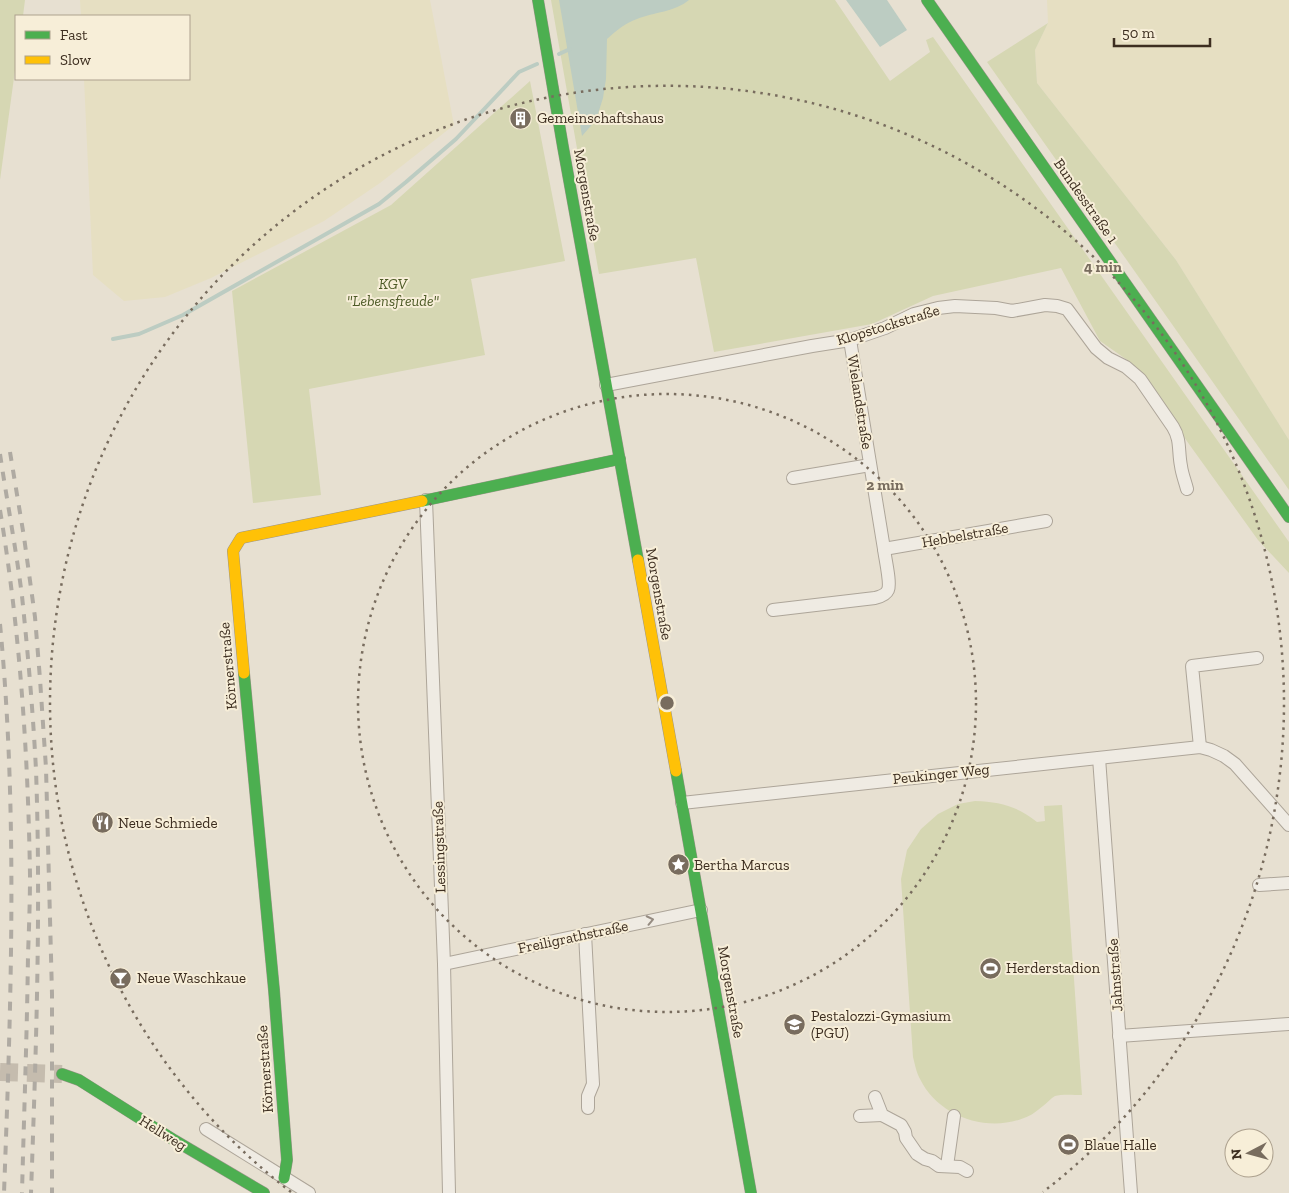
<svg xmlns="http://www.w3.org/2000/svg" width="1289" height="1193" font-family="'Zilla Slab',serif">
  <style>
    .farmland { fill: #e6dfc2 }
    .green { fill: #d6d7b3 }
    .water { fill: #bcccc2 }
    .lines { fill: none; stroke-linecap: round; stroke-linejoin: round }
    .stream { stroke: #bcccc2; stroke-width: 4 }
    .secondary-tunnel { stroke: #c5bcae; stroke-width: 18; stroke-dasharray: 18 9; stroke-linecap: butt }
    .street-casing { stroke: #ada599; stroke-width: 14 }
    .fast-casing { stroke: #9c958a; stroke-width: 12 }
    .slow-casing { stroke: #9c958a; stroke-width: 12 }
    .street { stroke: #efebe3; stroke-width: 12 }
    .fast { stroke: #4caf50; stroke-width: 11 }
    .slow { stroke: #ffc107; stroke-width: 11 }
    .rail { stroke: #afaaa2; stroke-width: 4; stroke-dasharray: 9 9; stroke-linecap: butt }
    .oneway { stroke: #968c82 }
    .ring { fill: none; stroke: #786c5e; stroke-width: 2.5; stroke-dasharray: 2.5 5 }
    .labels { text-anchor: middle; dominant-baseline: central; stroke-width: 4; stroke-linejoin: round; paint-order: stroke }
    .poi-label { font-size: 15px; fill: #3d2e20; stroke: #f7eed8; text-anchor: start }
    .street-label { font-size: 15px; fill: #3d2e20; stroke: #f7eed8 }
    .park-label { font-size: 15px; font-style: italic; fill: #4d5a26; stroke: #f7eed8 }
    .centre { fill: #786c5e; stroke: #f7eed8; stroke-width: 2.5 }
    .ring-label { font-size: 15px; text-anchor: middle; font-weight: bold; fill: #786c5e; stroke: #f7eed8; stroke-width: 4; stroke-linejoin: round; paint-order: stroke }
  </style>
  <rect width="100%" height="100%" fill="#e7e0d1"/>
  <g class="farmland">
    <path d="M80,0H430L454,125L380,183L324,221L211,278L165,297L124,301L93,275L84,79H189V16H81Z"/>
    <path d="M1047,0H1289V440L1176,260L1037,83L1035,50L1048,23Z"/>
  </g>
  <g class="green">
    <path d="M0,0H25L23,16H16V63L0,180Z"/>
    <path d="M551,0H835L890,81L930,52L926,40L933,37L1289,542V573L1258,540L1130,362L1100,341L1061,268L933,296L872,324L714,352L696,258L599,274Z"/>
    <path d="M1048,23L1035,50L1037,83L1176,260L1289,440V490L987,62Z"/>
    <path d="M530,81L565,261L471,279L485,355L309,389L321,495L253,503L232,291L391,205Z"/>
    <path d="M975,801C1000,802 1017,806 1037,822L1045,821L1044,806L1062,805L1082,1095C1074,1095 1061,1094 1055,1096C1051,1098 1047,1103 1043,1106C1038,1110 1031,1116 1024,1118C986,1133 938,1116 920,1079C916,1072 915,1064 913,1057L901,879L907,850L921,829L938,814L958,804Z"/>
  </g>
  <g class="water">
    <path d="M559,0H689C675,12 654,12 637,19C625,23 616,31 607,39L606,79L603,98L596,120L582,136Z"/>
    <path d="M846,0H887L907,30L880,47Z"/>
  </g>
  <g class="lines">
    <g class="stream">
      <path d="M559,54L570,49"/>
      <path d="M113,339L139,334L183,315L379,204L406,182L456,139L519,72L537,64"/>
    </g>
    <path class="secondary-tunnel" d="M0,1072L62,1074"/>
    <defs>
      <g id="street">
        <path d="M606,385L812,346L850,340L885,328L914,314L938,308L955,306L996,308L1012,311L1045,305L1057,306L1067,309L1096,348L1108,358L1126,367L1140,379L1173,427C1181,440 1178,451 1181,466C1182,474 1185,481 1187,489"/>
        <path d="M793,478L870,465"/>
        <path d="M426,500L444,964L449,1193"/>
        <path d="M884,549L1046,521"/>
        <path d="M773,610L875,598C879,597 886,595 888,590C891,583 885,558 884,549L850,340"/>
        <path d="M1200,747L1192,666L1257,658"/>
        <path d="M1099,758L1131,1193"/>
        <path d="M682,803L1200,747L1211,750L1224,756L1235,764L1289,825"/>
        <path d="M1259,885L1289,883"/>
        <path d="M585,934L593,1084L588,1096V1108"/>
        <path d="M444,964L701,910"/>
        <path d="M1119,1036L1289,1024"/>
        <path d="M875,1097L882,1115L901,1125L905,1132L906,1138L917,1154L925,1159L932,1161L939,1166L960,1167L967,1171"/>
        <path d="M860,1116L882,1115"/>
        <path d="M206,1129L309,1193"/>
        <path d="M947,1166L954,1116"/>
      </g>
      <g id="fast">
        <path d="M538,0L563,147L638,560"/>
        <path d="M927,0L1289,517"/>
        <path d="M422,501L620,459"/>
        <path d="M244,673L274,990L287,1160L284,1178"/>
        <path d="M676,771L751,1193"/>
        <path d="M62,1074L79,1080L174,1140L264,1193"/>
      </g>
      <g id="slow">
        <path d="M638,560L676,771"/>
        <path d="M244,673L233,551L241,538L422,501"/>
      </g>
    </defs>
    <use href="#street" class="street-casing"/>
    <use href="#fast" class="fast-casing"/>
    <use href="#slow" class="slow-casing"/>
    <use href="#street" class="street"/>
    <use href="#fast" class="fast"/>
    <use href="#slow" class="slow"/>
    <g class="rail">
      <path d="M10,452L24,537L35,617L40,679L46,768L52,994V1193"/>
      <path d="M0,454C7,501 16,549 22,596C28,654 33,712 36,770C41,911 36,1052 31,1193"/>
      <path d="M0,510C20,631 28,753 30,875C30,902 29,928 28,955C27,1034 24,1114 22,1193"/>
      <path d="M0,624C18,813 11,1003 4,1193"/>
    </g>
  </g>
  <defs><path id="oneway-chevron" d="M-2-3.5L2.5 0L-2 3.5" fill="none" stroke-width="1.6" stroke-linecap="round" stroke-linejoin="round" transform="scale(1.25)"/></defs>
  <use class="oneway" href="#oneway-chevron" transform="translate(650 920) rotate(-12)"/>
  <g class="ring">
    <circle cx="667" cy="703" r="309"/>
    <path d="M291 1192A617 617 0 1 1 1043 1192"/>
  </g>
  <defs>
    <symbol id="building-disc" viewBox="-11 -11 22 22"><circle r="9.5" fill="#786c5e" stroke="#f7eed8"/><path d="M-4-6H4V6H1V3H-1V6H-4ZM-2.5-4.3h1.7v1.8h-1.7ZM.8-4.3h1.7v1.8H.8ZM-2.5-1h1.7V.8h-1.7ZM.8-1h1.7V.8H.8Z" fill="#fff"/></symbol>
    <symbol id="restaurant-disc" viewBox="-11 -11 22 22"><circle r="9.5" fill="#786c5e" stroke="#f7eed8"/><path d="M-5-6h1v4h1v-4h1v4h1v-4h1v5L-1.5 .5V6h-2V.5L-5-1ZM5-6V6H3V1.5H1.5Q1.5-4 5-6Z" fill="#fff"/></symbol>
    <symbol id="sight-disc" viewBox="-11 -11 22 22"><circle r="9.5" fill="#786c5e" stroke="#f7eed8"/><path d="M0-6L1.8-2.2L6-1.7L2.9 1.2L3.7 5.4L0 3.3L-3.7 5.4L-2.9 1.2L-6-1.7L-1.8-2.2Z" fill="#fff"/></symbol>
    <symbol id="stadium-disc" viewBox="-11 -11 22 22"><circle r="9.5" fill="#786c5e" stroke="#f7eed8"/><path d="M0-5a6.5 5 0 1 0 0 10a6.5 5 0 1 0 0-10ZM-3.5-1.8h7v3.6h-7Z" fill="#fff"/></symbol>
    <symbol id="bar-disc" viewBox="-11 -11 22 22"><circle r="9.5" fill="#786c5e" stroke="#f7eed8"/><path d="M-6-5H6L.8 .8V4.5H3.5V6h-7V4.5H-.8V.8Z" fill="#fff"/></symbol>
    <symbol id="school-disc" viewBox="-11 -11 22 22"><circle r="9.5" fill="#786c5e" stroke="#f7eed8"/><path d="M0-5L7-2L0 1L-7-2ZM-4 1L0 2.5L4 1V4Q0 6-4 4Z" fill="#fff"/></symbol>
  </defs>
  <g fill-rule="evenodd">
    <use href="#building-disc" x="508" y="106" width="25" height="25"/>
    <use href="#restaurant-disc" x="90" y="810" width="25" height="25"/>
    <use href="#sight-disc" x="666" y="852" width="25" height="25"/>
    <use href="#stadium-disc" x="978" y="956" width="25" height="25"/>
    <use href="#bar-disc" x="108" y="966" width="25" height="25"/>
    <use href="#school-disc" x="782" y="1012" width="25" height="25"/>
    <use href="#stadium-disc" x="1056" y="1132" width="25" height="25"/>
  </g>
  <g class="labels">
    <g class="poi-label">
      <text x="537" y="118">Gemeinschaftshaus</text>
      <text x="118" y="823">Neue Schmiede</text>
      <text x="694" y="865">Bertha Marcus</text>
      <text x="1006" y="968">Herderstadion</text>
      <text x="137" y="978">Neue Waschkaue</text>
      <text x="811" y="1016">Pestalozzi-Gymasium<tspan x="811" dy="17">(PGU)</tspan></text>
      <text x="1084" y="1145">Blaue Halle</text>
    </g>
    <g class="street-label">
      <text transform="translate(587 195) rotate(80)">Morgenstraße</text>
      <text transform="translate(1086 201) rotate(55)">Bundesstraße 1</text>
      <text transform="translate(888 325) rotate(-17)">Klopstockstraße</text>
      <text transform="translate(860 402) rotate(81)">Wielandstraße</text>
      <text transform="translate(965 535) rotate(-10)">Hebbelstraße</text>
      <text transform="translate(659 594) rotate(80)">Morgenstraße</text>
      <text transform="translate(228 666) rotate(-95)">Körnerstraße</text>
      <text transform="translate(941 774) rotate(-6)">Peukinger Weg</text>
      <text transform="translate(439 847) rotate(-92)">Lessingstraße</text>
      <text transform="translate(573 937) rotate(-12)">Freiligrathstraße</text>
      <text transform="translate(1115 975) rotate(-94)">Jahnstraße</text>
      <text transform="translate(731 992) rotate(80)">Morgenstraße</text>
      <text transform="translate(265 1069) rotate(-94)">Körnerstraße</text>
      <text transform="translate(163 1133) rotate(32)">Hellweg</text>
    </g>
    <g class="park-label">
      <text x="393" y="284">KGV<tspan x="393" dy="17">"Lebensfreude"</tspan></text>
    </g>
  </g>
  <circle cx="667" cy="703" r="8" class="centre"/>
  <g class="ring-label">
    <text x="1103" y="272">4 min</text>
    <text x="885" y="490">2 min</text>
  </g>
  <rect x="15" y="15" width="175" height="65" fill="#f7eed8" stroke="#ada18e"/>
  <rect x="25" y="31" width="25" height="8" fill="#4caf50" stroke="#ada18e"/>
  <text x="60" y="40" font-size="15" fill="#3d2e20">Fast</text>
  <rect x="25" y="56" width="25" height="8" fill="#ffc107" stroke="#ada18e"/>
  <text x="60" y="65" font-size="15" fill="#3d2e20">Slow</text>
  <g transform="translate(1249 1153) rotate(264)"><circle r="24" fill="#f7eed8" stroke="#ada18e"/>
  <path d="M0-4L9 19L0 12L-9 19Z" fill="#786c5e"/>
  <text y="-8" font-size="14" font-weight="bold" text-anchor="middle" fill="#3d2e20">N</text>
  </g>
  <path d="M1114 38v8h96v-8" fill="none" stroke="#3d2e20" stroke-width="2.5"/>
  <text x="1122" y="38" font-size="15" fill="#3d2e20" stroke="#f7eed8" stroke-width="4" paint-order="stroke">50 m</text>
</svg>
